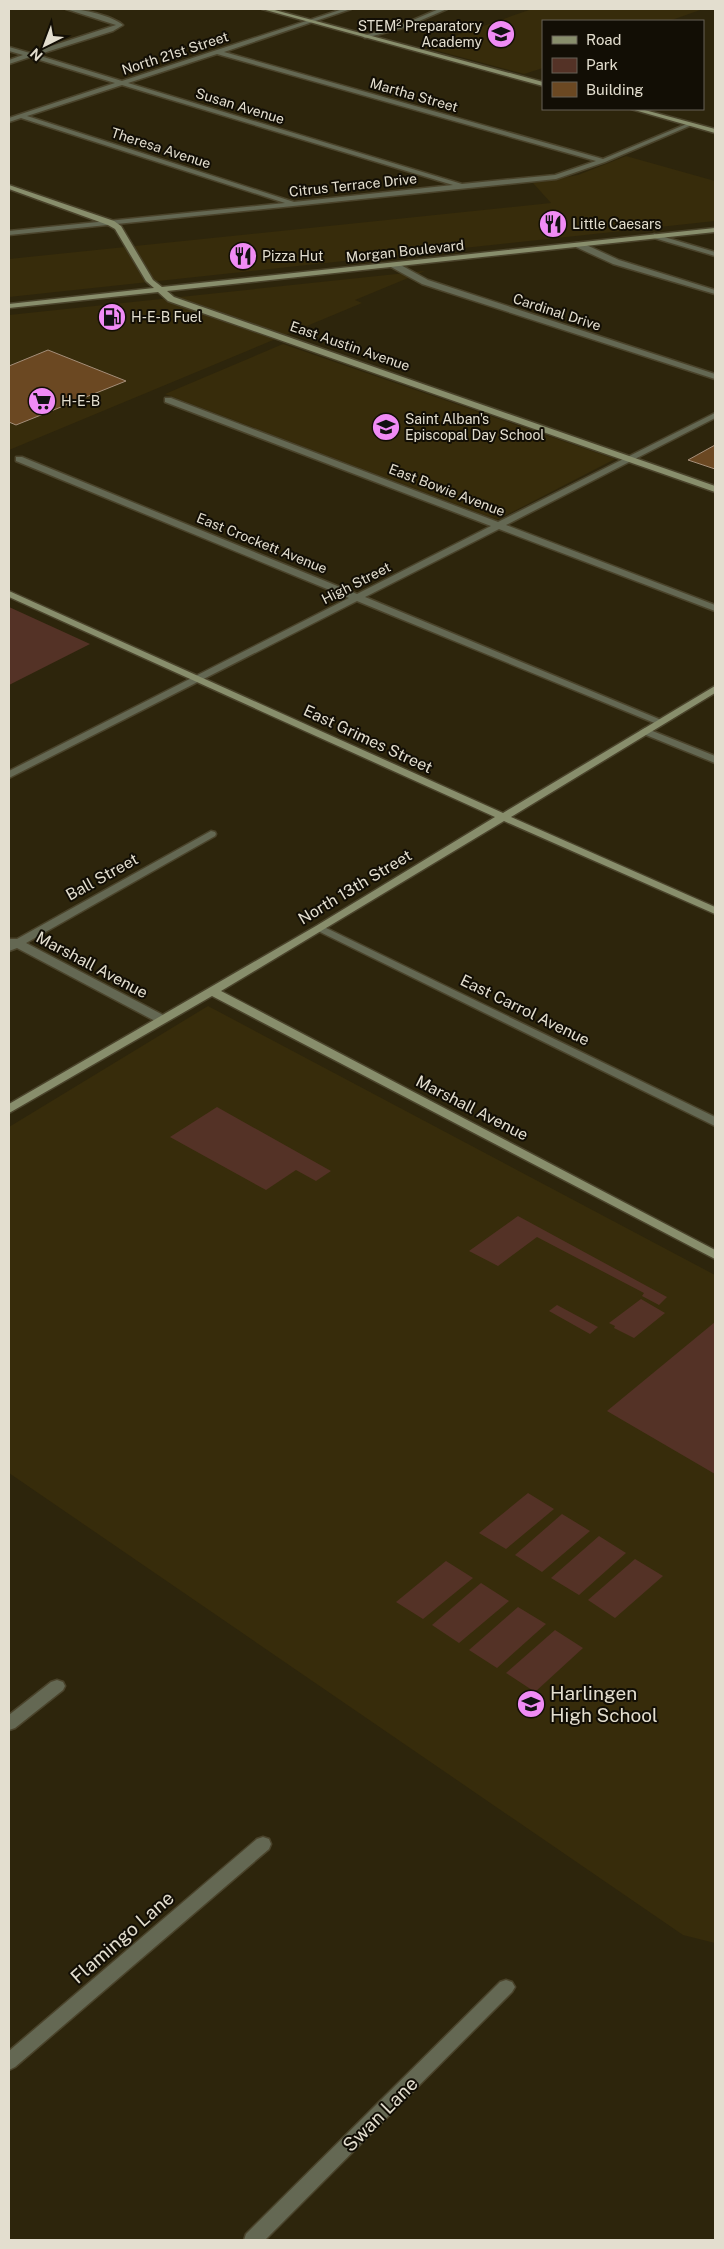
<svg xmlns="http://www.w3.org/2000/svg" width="724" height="2249" font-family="'Public Sans',sans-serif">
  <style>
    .built { fill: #372c0b }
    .green { fill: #543226 }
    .building { fill: #6b4822; stroke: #a48e79 }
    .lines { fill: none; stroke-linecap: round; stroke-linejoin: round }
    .street-casing { stroke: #4a432b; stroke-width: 3 }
    .secondary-casing { stroke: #4a432b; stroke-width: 3 }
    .street { fill: #646853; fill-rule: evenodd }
    .secondary { fill: #888e6c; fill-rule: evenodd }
    .labels { text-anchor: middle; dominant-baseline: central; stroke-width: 4; stroke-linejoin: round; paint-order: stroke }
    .far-poi-label { font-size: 14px; fill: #e3decf; stroke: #120e05; text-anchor: start }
    .far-street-label { font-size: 14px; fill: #e3decf; stroke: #120e05 }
    .street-label { font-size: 16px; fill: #e3decf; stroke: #120e05 }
    .near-poi-label { font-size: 19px; fill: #e3decf; stroke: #120e05; text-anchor: start }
    .near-street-label { font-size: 19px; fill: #e3decf; stroke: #120e05 }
  </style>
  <rect width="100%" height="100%" fill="#2d250c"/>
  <g class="built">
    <path d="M532,9H703L669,21H543V68L524,74L423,47Z"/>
    <path d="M626,156L715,181V221L9,297V259L551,203L533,183L578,175Z"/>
    <path d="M425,271L355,300L362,303L9,450V315Z"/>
    <path d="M283,344L615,459L497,520L165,394Z"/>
    <path d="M208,1006L715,1275V1943L683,1935L9,1473V1127Z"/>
  </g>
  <g class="green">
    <path d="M9,607L90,644L9,685Z"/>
    <path d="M217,1107L331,1171L316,1181L296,1170L266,1190L170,1137Z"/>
    <path d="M518,1216L667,1297L659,1305L642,1296L644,1293L537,1237L498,1266L469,1251Z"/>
    <path d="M641,1299L665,1313L634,1338L614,1328L615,1326L609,1323Z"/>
    <path d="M557,1305L598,1327L590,1334L549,1311Z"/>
    <path d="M715,1322V1474L607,1411Z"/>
    <path d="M528,1493L554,1509L506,1549L479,1533Z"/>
    <path d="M562,1514L590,1531L542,1572L515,1555Z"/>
    <path d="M599,1536L626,1553L579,1595L551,1578Z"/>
    <path d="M635,1559L663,1576L615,1618L588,1600Z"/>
    <path d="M446,1561L473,1578L423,1619L396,1602Z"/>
    <path d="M481,1583L509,1601L459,1643L432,1625Z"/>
    <path d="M518,1607L546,1624L497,1668L469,1650Z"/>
    <path d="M555,1630L583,1648L535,1692L506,1673Z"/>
  </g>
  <g class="building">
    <path d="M48,350L126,381L16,425L9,422V366Z"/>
    <path d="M715,445V469L688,460Z"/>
  </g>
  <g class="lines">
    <defs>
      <g id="street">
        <path d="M66,9C80,8 113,16 123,25L113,31L37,55L122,81L343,9H351L224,52L603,159L689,123L694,124L605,162L556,179L9,235V231L285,203L21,118L9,122V118L18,115L115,83L30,57L9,64V60L23,55L9,51V47L30,53L116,25ZM217,54L596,161L555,175L462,184L128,83ZM122,85L453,185L294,202L27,116Z"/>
        <path d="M439,9H447L403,28L365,38L362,36L399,26Z"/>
        <path d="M654,234L715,252V256L654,238Z"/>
        <path d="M576,243H582L619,260L715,290V294L613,264L576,247Z"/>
        <path d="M391,263H397L428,280L715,374V379L422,284L391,267Z"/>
        <path d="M165,398H171L498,522L715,413V418L506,525L715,605V611L499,529L365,597L666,722L661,725L657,724L357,601L9,778V771L349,598L16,461V457H22L357,594L491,526L165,402Z"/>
        <path d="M645,728L715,756V763L641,733L640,731Z"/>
        <path d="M211,831L215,832L216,834L215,836L26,943L165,1016L167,1019L165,1022H157L17,948L9,951V939H17Z"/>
        <path d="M320,925L715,1117V1126L316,930L314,928Z"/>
        <path d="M57,1680L63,1682L65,1686L63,1690L15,1728L9,1730V1715L51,1682Z"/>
        <path d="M263,1837L269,1839L271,1844L269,1849L15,2067L9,2070V2051L257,1839Z"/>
        <path d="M506,1980L512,1982L515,1987L512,1992L265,2240H244L246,2234L500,1982Z"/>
      </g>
      <g id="secondary">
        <path d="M262,9H271L543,82V86Z"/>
        <path d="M631,109H641L715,129V133Z"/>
        <path d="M9,185L114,221L121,226L153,280L162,287L715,228V232L167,291L174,297L715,486V492L168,301L158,292L9,308V304L154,288L146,281L115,229L108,225L9,189Z"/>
        <path d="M9,591L503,813L715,686V693L511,817L715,907V914L504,821L221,991L715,1250V1259L212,996L9,1113V1104L316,926L495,817L9,597Z"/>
      </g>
    </defs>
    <use href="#street" class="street-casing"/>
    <use href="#secondary" class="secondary-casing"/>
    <use href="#street" class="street"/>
    <use href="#secondary" class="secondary"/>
  </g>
  <defs>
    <symbol id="school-disc" viewBox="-11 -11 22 22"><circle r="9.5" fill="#f08bf5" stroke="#120e05"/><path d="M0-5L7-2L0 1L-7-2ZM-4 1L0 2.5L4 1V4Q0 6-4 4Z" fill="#111"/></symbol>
    <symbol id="restaurant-disc" viewBox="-11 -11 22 22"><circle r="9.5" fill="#f08bf5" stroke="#120e05"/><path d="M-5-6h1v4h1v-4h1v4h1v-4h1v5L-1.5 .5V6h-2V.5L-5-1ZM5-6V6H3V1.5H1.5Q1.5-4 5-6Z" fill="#111"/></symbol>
    <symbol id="fuel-disc" viewBox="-11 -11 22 22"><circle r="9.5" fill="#f08bf5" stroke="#120e05"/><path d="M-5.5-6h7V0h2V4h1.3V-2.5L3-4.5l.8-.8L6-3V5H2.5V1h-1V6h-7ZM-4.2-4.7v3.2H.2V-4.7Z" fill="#111"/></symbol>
    <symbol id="supermarket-disc" viewBox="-11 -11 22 22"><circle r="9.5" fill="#f08bf5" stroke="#120e05"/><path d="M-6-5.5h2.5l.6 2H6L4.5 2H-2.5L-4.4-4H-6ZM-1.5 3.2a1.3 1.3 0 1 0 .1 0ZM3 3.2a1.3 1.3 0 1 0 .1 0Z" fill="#111"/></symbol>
  </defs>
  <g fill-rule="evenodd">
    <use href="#school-disc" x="485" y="18" width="32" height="32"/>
    <use href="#restaurant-disc" x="537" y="208" width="32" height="32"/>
    <use href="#restaurant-disc" x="227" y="240" width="32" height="32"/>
    <use href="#fuel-disc" x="96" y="301" width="32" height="32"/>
    <use href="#supermarket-disc" x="26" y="385" width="32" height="32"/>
    <use href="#school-disc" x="370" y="411" width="32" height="32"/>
    <use href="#school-disc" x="515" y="1688" width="32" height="32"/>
  </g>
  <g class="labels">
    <g class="far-poi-label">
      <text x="482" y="26" text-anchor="end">STEM² Preparatory<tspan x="482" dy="16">Academy</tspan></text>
      <text x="572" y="224">Little Caesars</text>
      <text x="262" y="256">Pizza Hut</text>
      <text x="131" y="317">H-E-B Fuel</text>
      <text x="61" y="401">H-E-B</text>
      <text x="405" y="419">Saint Alban's<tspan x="405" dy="16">Episcopal Day School</tspan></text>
    </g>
    <g class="far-street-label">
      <text transform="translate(175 53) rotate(-18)">North 21st Street</text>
      <text transform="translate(414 95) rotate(16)">Martha Street</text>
      <text transform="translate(240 106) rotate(17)">Susan Avenue</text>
      <text transform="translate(161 148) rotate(18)">Theresa Avenue</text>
      <text transform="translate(353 185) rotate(-6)">Citrus Terrace Drive</text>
      <text transform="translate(405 251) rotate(-6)">Morgan Boulevard</text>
      <text transform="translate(557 312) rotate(18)">Cardinal Drive</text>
      <text transform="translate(350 346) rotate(19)">East Austin Avenue</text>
      <text transform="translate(447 490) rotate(21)">East Bowie Avenue</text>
      <text transform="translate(262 543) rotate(22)">East Crockett Avenue</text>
      <text transform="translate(356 583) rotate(-27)">High Street</text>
    </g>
    <g class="street-label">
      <text transform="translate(368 739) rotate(25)">East Grimes Street</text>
      <text transform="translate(102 877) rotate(-29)">Ball Street</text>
      <text transform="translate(355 887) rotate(-31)">North 13th Street</text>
      <text transform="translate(92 965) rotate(28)">Marshall Avenue</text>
      <text transform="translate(525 1010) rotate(26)">East Carrol Avenue</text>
      <text transform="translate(472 1108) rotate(27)">Marshall Avenue</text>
    </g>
    <g class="near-poi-label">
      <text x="550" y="1693">Harlingen<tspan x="550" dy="22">High School</tspan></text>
    </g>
    <g class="near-street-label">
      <text transform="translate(122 1937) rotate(-41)">Flamingo Lane</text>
      <text transform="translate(380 2114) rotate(-45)">Swan Lane</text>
    </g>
  </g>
  <rect width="724" height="2249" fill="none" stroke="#e3decf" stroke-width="20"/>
  <rect x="542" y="20" width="162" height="90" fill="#120e05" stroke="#666156"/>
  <rect x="552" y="36" width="25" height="8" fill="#888e6c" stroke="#666156"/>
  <text x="586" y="45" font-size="15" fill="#e3decf">Road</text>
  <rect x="552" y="58" width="25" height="15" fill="#543226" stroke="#666156"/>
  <text x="586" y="70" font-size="15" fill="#e3decf">Park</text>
  <rect x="552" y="82" width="25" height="15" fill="#6b4822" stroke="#666156"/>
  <text x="586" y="95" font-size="15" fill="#e3decf">Building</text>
  <g transform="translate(45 45) rotate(222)" stroke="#120e05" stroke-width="4" paint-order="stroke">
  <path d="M0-4L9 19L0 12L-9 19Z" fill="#e3decf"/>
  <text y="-8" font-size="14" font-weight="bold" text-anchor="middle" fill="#e3decf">N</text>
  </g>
</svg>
